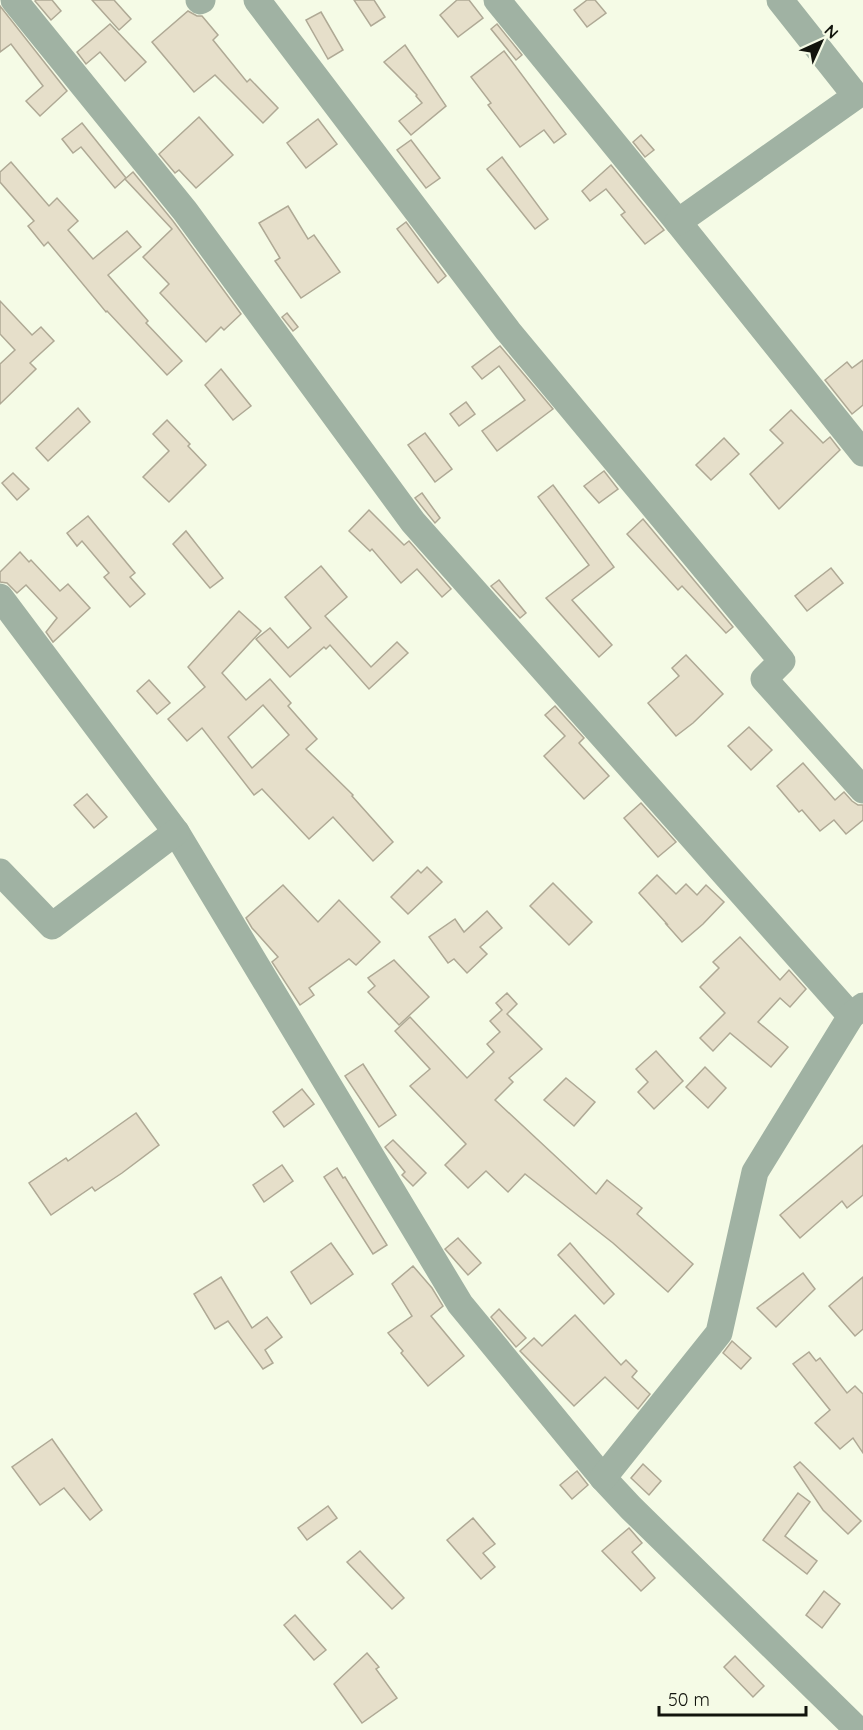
<svg xmlns="http://www.w3.org/2000/svg" width="863" height="1730" font-family="Quicksand,sans-serif">
  <style>
    .building { fill: #e6dfca; stroke: #afa995; stroke-width: 1.5; fill-rule: evenodd }
    .lines { fill: none; stroke-linecap: round; stroke-linejoin: round }
    .minor { stroke: #a0b2a3; stroke-width: 27 }
  </style>
  <rect width="100%" height="100%" fill="#f5fbe6"/>
  <g class="building">
    <path d="M36,0H52L61,11L51,20L35,1Z"/>
    <path d="M92,0H114L131,19L119,30Z"/>
    <path d="M354,0H374L385,17L371,26Z"/>
    <path d="M457,0H469L483,18L458,37L440,15Z"/>
    <path d="M587,0H595L606,13L587,27L574,10Z"/>
    <path d="M0,6L67,91L40,116L26,101L43,86L11,44L0,52Z"/>
    <path d="M188,11L197,16H202L218,35L213,40L247,82L250,79L278,108L263,123L215,75L194,92L152,42Z"/>
    <path d="M321,12L343,50L328,59L306,20Z"/>
    <path d="M110,24L146,62L125,81L100,52L86,64L77,52Z"/>
    <path d="M497,24L522,55L516,60L491,29Z"/>
    <path d="M405,45L446,106L411,135L399,121L422,103L416,96L417,95L384,62Z"/>
    <path d="M504,51L566,134L554,143L544,130L520,147L488,105L491,103L471,77Z"/>
    <path d="M199,117L233,155L196,188L179,170L175,173L159,154Z"/>
    <path d="M318,119L337,144L306,168L287,143Z"/>
    <path d="M82,123L126,178L115,188L81,147L73,153L62,139Z"/>
    <path d="M641,135L654,150L645,157L633,142Z"/>
    <path d="M411,140L440,178L426,188L397,150Z"/>
    <path d="M502,157L548,219L535,229L487,169Z"/>
    <path d="M11,162L49,206L57,198L78,221L68,230L93,259L127,231L141,247L108,275L148,321L146,323L182,361L167,375L107,311L106,312L48,242L44,246L28,226L34,221L0,182V172Z"/>
    <path d="M611,165L664,230L645,244L621,215L625,212L606,189L590,201L582,191Z"/>
    <path d="M133,172L173,221L241,314L224,330L221,327L206,342L160,293L169,284L143,257L172,229L125,179Z"/>
    <path d="M288,206L308,239L314,235L340,272L301,298L275,261L280,258L259,223Z"/>
    <path d="M406,222L446,276L438,283L397,229Z"/>
    <path d="M0,301L32,335L41,327L54,341L30,363L36,369L0,404V364L15,350L0,334Z"/>
    <path d="M287,313L298,327L293,331L282,317Z"/>
    <path d="M500,346L553,409L497,451L482,431L525,400L499,366L482,379L472,367Z"/>
    <path d="M863,360V405L852,414L825,380L847,362L852,368Z"/>
    <path d="M221,369L251,406L233,420L205,385Z"/>
    <path d="M466,402L475,414L459,426L450,414Z"/>
    <path d="M78,408L90,422L48,461L36,448Z"/>
    <path d="M791,410L823,443L830,437L840,450L779,509L750,474L783,443L770,430Z"/>
    <path d="M167,420L190,444L188,446L206,465L169,502L143,477L169,451L153,434Z"/>
    <path d="M425,433L452,469L435,482L408,445Z"/>
    <path d="M724,438L739,454L711,480L696,465Z"/>
    <path d="M604,471L618,489L599,503L584,486Z"/>
    <path d="M13,473L29,489L17,500L2,483Z"/>
    <path d="M553,485L614,567L572,600L612,645L599,657L546,598L589,565L538,497Z"/>
    <path d="M422,493L440,518L435,523L415,498Z"/>
    <path d="M369,510L404,545L409,541L451,589L442,597L417,569L401,583L372,549L370,551L349,531Z"/>
    <path d="M88,516L135,573L130,577L145,594L130,607L104,577L109,573L82,541L77,546L67,533Z"/>
    <path d="M643,519L733,627L726,633L682,586L678,590L627,534Z"/>
    <path d="M186,531L223,578L210,588L173,544Z"/>
    <path d="M20,552L29,562L31,560L60,591L68,584L90,608L53,642L46,632L57,618L26,585L17,593L7,583L0,582V572Z"/>
    <path d="M321,566L347,597L325,616L371,667L397,642L408,653L369,689L330,645L326,649L324,647L290,677L256,639L270,628L288,648L311,628L285,597Z"/>
    <path d="M831,568L843,583L807,611L795,596Z"/>
    <path d="M499,580L526,613L520,618L491,586Z"/>
    <path d="M239,611L261,631L222,673L246,700L270,679L291,703L288,706L317,739L306,749L353,795L352,796L393,842L373,861L333,817L309,839L262,789L254,795L202,728L187,741L168,719L205,687L188,667ZM263,705L289,735L252,768L228,737Z"/>
    <path d="M686,655L723,694L693,723L676,736L648,703L679,676L672,668Z"/>
    <path d="M149,680L170,703L157,714L137,691Z"/>
    <path d="M555,706L584,738L579,743L609,776L584,799L544,756L565,736L545,715Z"/>
    <path d="M749,727L772,750L751,770L728,746Z"/>
    <path d="M803,763L835,800L844,792L852,801L858,805H863V820L846,834L834,820L820,831L802,810L799,812L777,786Z"/>
    <path d="M87,794L107,817L94,828L74,805Z"/>
    <path d="M641,803L676,842L658,857L624,818Z"/>
    <path d="M427,867L442,882L408,914L391,897L418,870L421,873Z"/>
    <path d="M657,875L676,894L686,884L697,895L706,885L724,902L703,924L682,942L666,924H667L639,893Z"/>
    <path d="M553,883L592,922L569,945L530,906Z"/>
    <path d="M283,885L318,922L339,900L380,942L356,965L349,959L309,988L314,995L300,1005L272,962L278,957L252,928L246,918Z"/>
    <path d="M487,911L502,928L480,947L487,954L467,973L454,959L448,963L429,937L455,919L464,932Z"/>
    <path d="M740,937L780,980L789,970L806,989L790,1007L780,998L758,1022L788,1047L771,1067L730,1033L713,1051L700,1038L725,1013L700,987L719,968L713,962Z"/>
    <path d="M394,960L429,997L399,1025L368,992L375,986L368,978Z"/>
    <path d="M507,993L517,1004L507,1014L542,1049L509,1078L513,1082L495,1100L596,1194L607,1180L642,1208L637,1214L693,1264L668,1292L613,1243L525,1174L508,1192L486,1171L468,1188L445,1165L466,1144L410,1086L430,1069L395,1031L410,1017L467,1078L494,1052L487,1044L500,1032L490,1021L502,1010L496,1003Z"/>
    <path d="M656,1051L683,1081L654,1109L638,1092L648,1082L636,1069Z"/>
    <path d="M363,1064L396,1115L379,1127L345,1076Z"/>
    <path d="M705,1067L726,1088L708,1108L686,1087Z"/>
    <path d="M566,1078L595,1102L574,1126L544,1100Z"/>
    <path d="M302,1089L314,1104L284,1127L273,1112Z"/>
    <path d="M136,1113L159,1145L122,1173L95,1191L92,1187L51,1215L29,1183L66,1158L68,1161Z"/>
    <path d="M393,1140L426,1173L413,1186L402,1175L405,1172L385,1147Z"/>
    <path d="M863,1145V1195L847,1208L842,1201L800,1238L780,1215Z"/>
    <path d="M282,1165L293,1181L264,1202L253,1185Z"/>
    <path d="M337,1168L343,1178L345,1177L387,1245L373,1254L324,1177Z"/>
    <path d="M458,1238L481,1263L468,1275L445,1249Z"/>
    <path d="M331,1243L353,1274L311,1304L291,1272Z"/>
    <path d="M570,1243L614,1294L604,1304L558,1255Z"/>
    <path d="M413,1266L432,1288L443,1306L431,1316L464,1356L428,1386L401,1353L403,1351L388,1333L412,1316L392,1284Z"/>
    <path d="M803,1273L815,1289L776,1327L757,1308Z"/>
    <path d="M221,1277L252,1328L267,1317L282,1337L265,1350L273,1363L263,1369L228,1321L215,1329L194,1294Z"/>
    <path d="M863,1277V1329L855,1336L829,1306Z"/>
    <path d="M499,1309L526,1338L516,1347L491,1317Z"/>
    <path d="M575,1315L621,1365L626,1360L637,1371L632,1377L650,1394L638,1409L605,1377L574,1406L520,1351L534,1338L542,1346Z"/>
    <path d="M732,1341L751,1358L741,1369L723,1353Z"/>
    <path d="M809,1352L816,1361L820,1358L847,1393L855,1386L863,1394V1453L853,1438L840,1449L815,1423L830,1410L793,1364Z"/>
    <path d="M52,1439L102,1510L90,1520L64,1488L40,1505L12,1467Z"/>
    <path d="M800,1462L861,1521L848,1534L823,1510L794,1467Z"/>
    <path d="M643,1464L661,1481L649,1495L631,1478Z"/>
    <path d="M577,1471L588,1485L572,1499L560,1485Z"/>
    <path d="M798,1493L810,1502L785,1536L817,1561L807,1574L763,1540Z"/>
    <path d="M328,1506L337,1518L307,1540L298,1528Z"/>
    <path d="M473,1518L495,1544L483,1553L495,1567L481,1579L447,1540Z"/>
    <path d="M629,1528L642,1543L632,1552L655,1578L641,1591L602,1551Z"/>
    <path d="M360,1551L404,1598L392,1609L347,1562Z"/>
    <path d="M824,1591L840,1604L822,1628L806,1615Z"/>
    <path d="M295,1615L326,1650L314,1660L284,1625Z"/>
    <path d="M367,1653L379,1667L376,1669L397,1698L362,1723L334,1684Z"/>
    <path d="M735,1656L764,1686L753,1697L724,1667Z"/>
  </g>
  <g class="lines">
    <g class="minor">
      <path d="M14,0L185,211L413,522L851,1016"/>
      <path d="M199,0L200,1L202,0"/>
      <path d="M257,0L508,331L782,661L764,679L863,790"/>
      <path d="M497,0L678,222L863,453"/>
      <path d="M678,222L856,96L780,0"/>
      <path d="M0,597L176,832L460,1304L603,1478L631,1508L858,1730"/>
      <path d="M0,872L52,926L176,832"/>
      <path d="M603,1478L719,1333L755,1172L851,1016L863,1006"/>
    </g>
  </g>
  <g transform="translate(821 42) rotate(45)" stroke="#f5fbe6" stroke-width="4.5" paint-order="stroke">
  <path d="M0-4.5L10 22L0 15L-10 22Z" fill="#12140d"/>
  <text y="-9" font-size="16" font-weight="bold" text-anchor="middle" fill="#12140d">N</text>
  </g>
  <path d="M659 1706v9h147v-9" fill="none" stroke="#12140d" stroke-width="3"/>
  <text x="668" y="1706" font-size="18" fill="#12140d" stroke="#f5fbe6" stroke-width="4.5" paint-order="stroke">50 m</text>
</svg>
